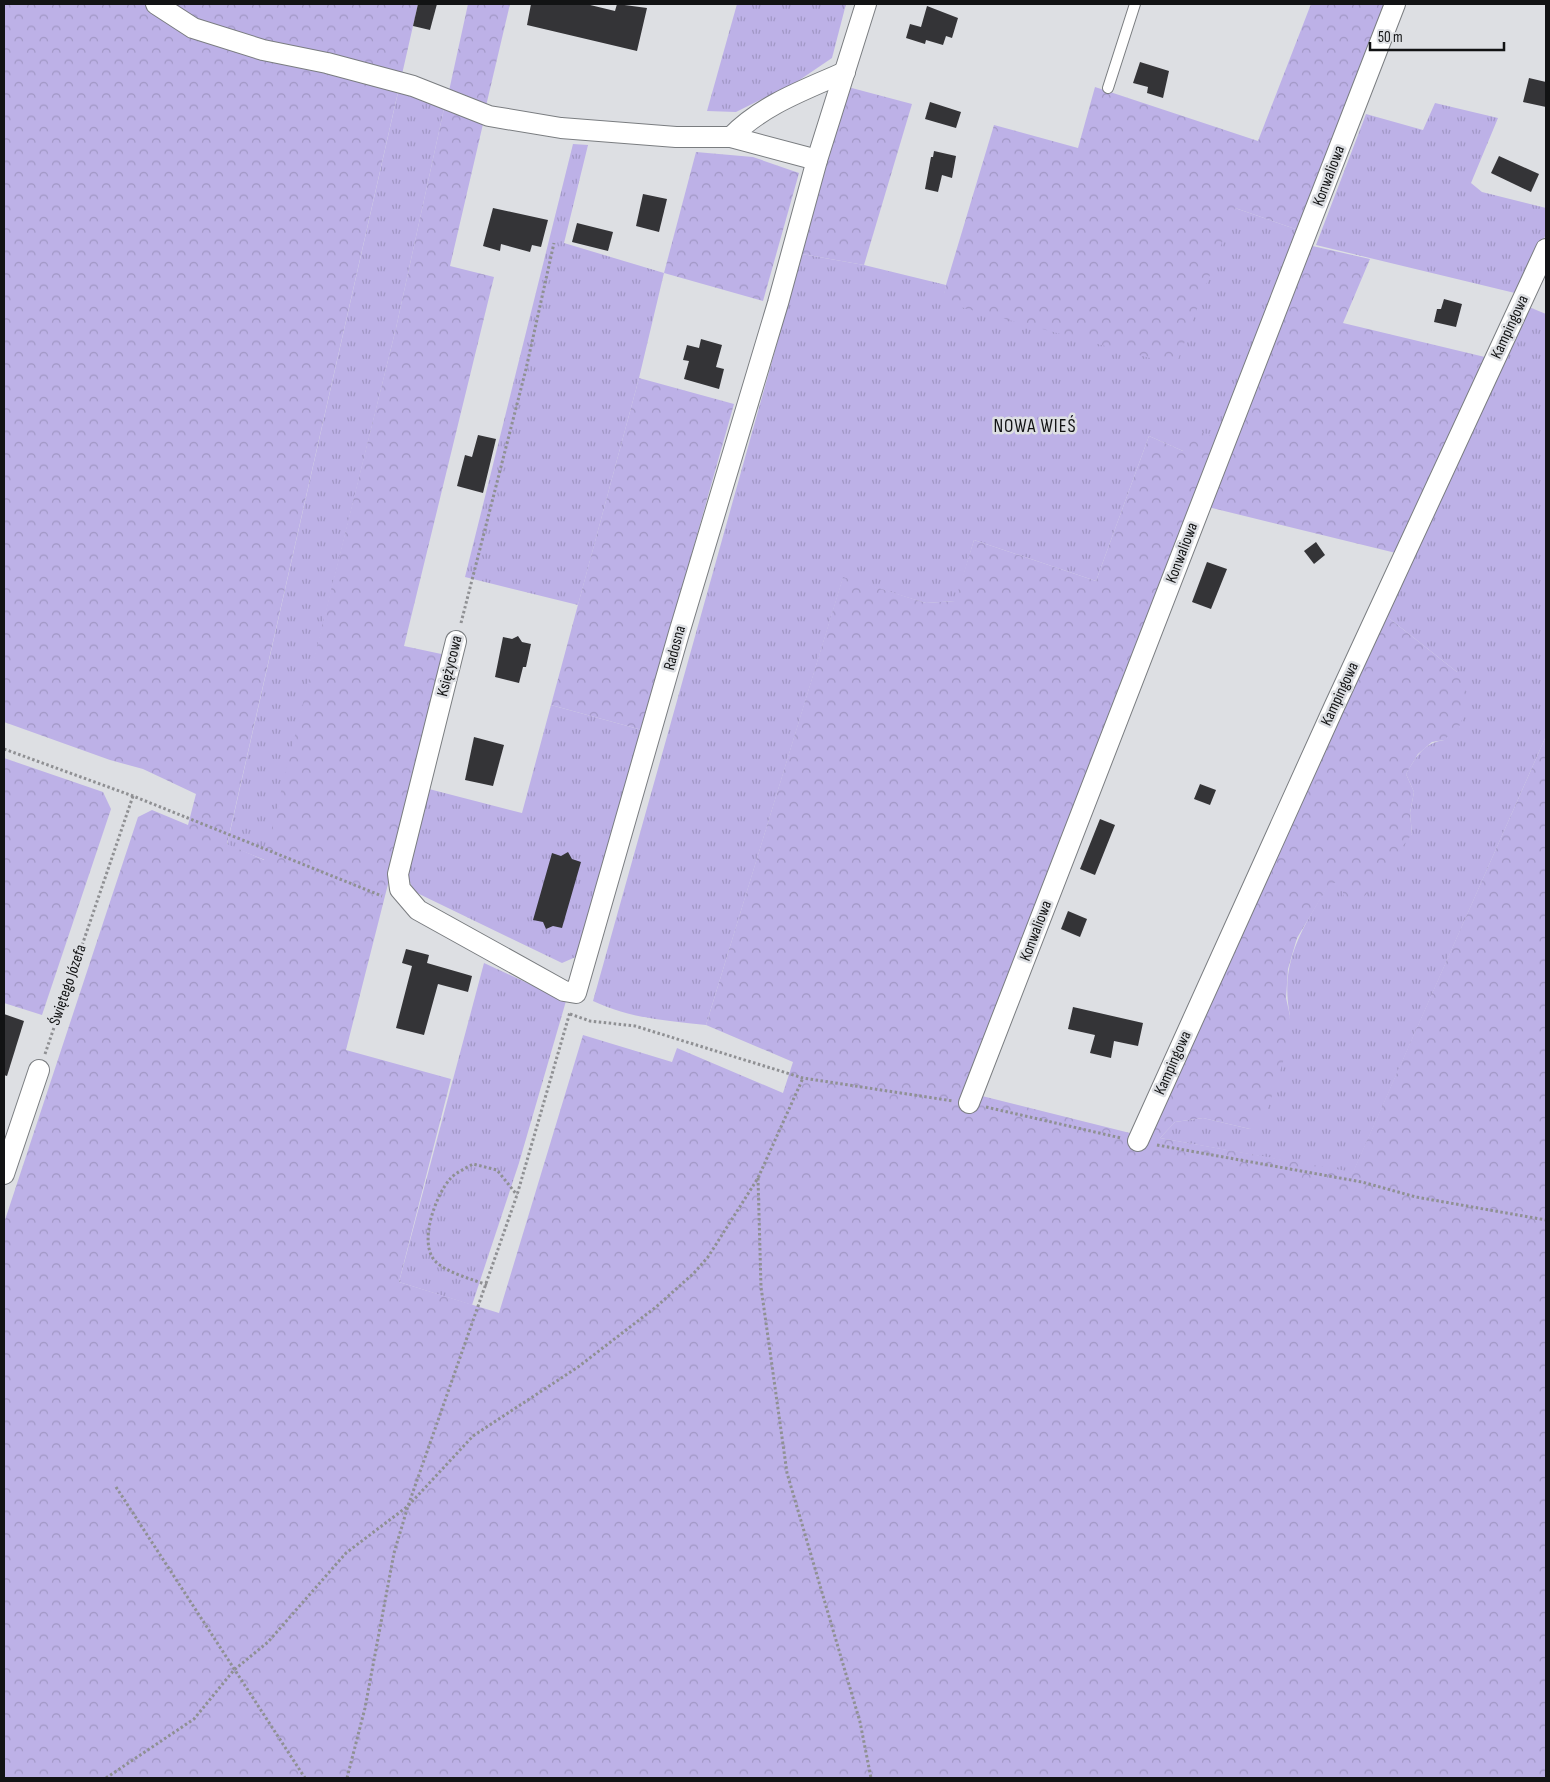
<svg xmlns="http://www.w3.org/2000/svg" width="1550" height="1782" font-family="'Sofia Sans Condensed',sans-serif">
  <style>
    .grass { fill: url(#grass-tufts) }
    .forest { fill: url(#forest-crowns) }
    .building { fill: #343437 }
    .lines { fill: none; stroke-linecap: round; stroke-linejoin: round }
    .lane-casing { stroke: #7a7d80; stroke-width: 12 }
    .street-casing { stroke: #7a7d80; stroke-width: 22 }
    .path { stroke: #8f9093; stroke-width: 3; stroke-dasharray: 2.5 2.5; stroke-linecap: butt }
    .lane { stroke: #fff; stroke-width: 10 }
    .street { stroke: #fff; stroke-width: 20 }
    .labels { text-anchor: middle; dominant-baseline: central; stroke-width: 5; stroke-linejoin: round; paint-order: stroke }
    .street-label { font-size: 16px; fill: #121314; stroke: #dddfe3 }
    .quarter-label { font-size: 19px; letter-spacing: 1px; fill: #121314; stroke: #dddfe3 }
  </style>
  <defs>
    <pattern id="grass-tufts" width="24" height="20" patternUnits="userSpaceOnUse" patternTransform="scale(1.25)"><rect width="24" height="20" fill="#bdb1e7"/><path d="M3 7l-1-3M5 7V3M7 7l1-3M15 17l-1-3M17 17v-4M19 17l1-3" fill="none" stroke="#a197c5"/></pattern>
    <pattern id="forest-crowns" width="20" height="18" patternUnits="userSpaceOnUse" patternTransform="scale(1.25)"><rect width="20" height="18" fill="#bdb1e7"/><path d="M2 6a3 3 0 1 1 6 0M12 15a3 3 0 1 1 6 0" fill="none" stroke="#a197c5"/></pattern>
  </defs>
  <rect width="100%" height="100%" fill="#dddfe3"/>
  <g class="grass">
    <path d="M737,4H846L832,58L798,81L736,112L707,111Z"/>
    <path d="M399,88L445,104L396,328L265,860L227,845Z"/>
    <path d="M1435,103L1498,118L1471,183L1482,192L1546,208V234L1519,294L1316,245L1366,114L1423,130Z"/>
    <path d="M573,144L588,145L564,243L664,273L639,378L578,605L465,577Z"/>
    <path d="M1235,208L1304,232L1222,440L1183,451L1149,436L1096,581L974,540L956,601L926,603L843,578L706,1025C667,1021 629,1018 593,1001L802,254L864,265L946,285L943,302Z"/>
    <path d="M1529,307L1546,314V736L1353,1173L1160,1138L1175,1122L1203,1118L1250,1129L1290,1016C1279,961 1303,928 1330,882L1341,883L1412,834L1410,813L1414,792L1406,774C1416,757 1423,743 1444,740L1457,672L1385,615Z"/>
    <path d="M551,705L642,730L578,956L562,963L415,892L407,877L429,789L522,813Z"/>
    <path d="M484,963L566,1001L519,1163L472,1305L399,1282Z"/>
  </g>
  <g class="forest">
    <path d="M4,4H418L227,844L264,860L396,328L445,104L483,124L450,266L494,277L404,646L446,655L346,1050L451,1079L399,1282L499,1313L583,1035L672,1062L677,1048L783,1093L793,1062L706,1025L843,577L926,603L955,601L974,540L1096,581L1149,436L1183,451L1191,428L1222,440L978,1095L1134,1134L1385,615L1457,672L1470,699L1460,725L1444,740L1432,742L1418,754L1406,774L1414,792L1410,813L1412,834L1361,901L1345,902L1341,883H1330L1297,938L1288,969L1286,998L1290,1016L1283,1062L1265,1117L1250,1129L1203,1118L1175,1122L1160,1138L1353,1172L1546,736V1778H4V1223L138,817L152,810L188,825L196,794L143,769L110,760L4,722Z"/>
    <path d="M468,4H510L486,106L449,91Z"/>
    <path d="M1311,4H1389L1304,232L1235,208L1176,365L942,302L946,285L994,125L1078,148L1095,87L1258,141Z"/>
    <path d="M848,87L912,104L864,265L802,254Z"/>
    <path d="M696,152L753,157L799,173L763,301L664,273Z"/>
    <path d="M1308,245L1370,259L1343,323L1489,358L1400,554L1208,507Z"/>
    <path d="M639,378L734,404L642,730L551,705Z"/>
    <path d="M4,758L103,792L111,809L42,1015L4,1003Z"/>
  </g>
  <g class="building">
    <path d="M418,4H437L430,30L413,26Z"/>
    <path d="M531,4H586L615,11L617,4L647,8L637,51L527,25Z"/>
    <path d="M927,6L958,18L952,38L946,36L943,45L926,40L925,44L906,38L910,24L921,27Z"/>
    <path d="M1140,62L1169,71L1163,98L1147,93L1148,87L1133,83Z"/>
    <path d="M1529,78L1546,82V107L1523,102Z"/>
    <path d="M930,102L961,112L956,128L925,119Z"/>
    <path d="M934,151L956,156L952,178L942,175L938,192L925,189L931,157H933Z"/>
    <path d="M1499,156L1539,174L1531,192L1491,173Z"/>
    <path d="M643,194L667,199L659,232L636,226Z"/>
    <path d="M493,208L548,220L541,247L532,245L530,252L501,244L500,251L483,246Z"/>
    <path d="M577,223L613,232L608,251L572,242Z"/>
    <path d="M1444,299L1462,304L1456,327L1434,322L1437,309H1441Z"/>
    <path d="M701,339L722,345L716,367L724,369L719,389L684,379L689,361L683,360L687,345L699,348Z"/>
    <path d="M478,435L496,439L483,493L457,486L465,455L472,457Z"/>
    <path d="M1316,542L1325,555L1314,564L1304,551Z"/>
    <path d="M1207,562L1227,569L1211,609L1192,602Z"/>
    <path d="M518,636L522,642L531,644L526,667H523L519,683L495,677L503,637L512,639Z"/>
    <path d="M474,737L504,745L493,786L465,780Z"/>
    <path d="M1200,784L1216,790L1210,805L1194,799Z"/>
    <path d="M1100,819L1115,825L1095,875L1080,869Z"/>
    <path d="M568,852L572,859L581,862L562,928L553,926L546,929L543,922L533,920L552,853L561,856Z"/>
    <path d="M1068,911L1087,919L1080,937L1061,929Z"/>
    <path d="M406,949L429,955L427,963L472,976L468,992L438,984L424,1035L396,1028L412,966L402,963Z"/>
    <path d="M1073,1007L1143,1023L1138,1046L1114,1041L1111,1058L1090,1053L1095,1035L1068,1029Z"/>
    <path d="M4,1014L24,1021L7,1076L4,1075Z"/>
  </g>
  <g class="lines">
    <defs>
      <path id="lane" d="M1108,88L1135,4"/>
      <g id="street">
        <path d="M156,4L193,28L263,50L327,63L413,86L489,116L561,128L676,137H731L817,160"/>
        <path d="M731,137C762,105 804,90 845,72"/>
        <path d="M456,641L398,874L400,889L418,910L564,991L576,993L679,633L778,303L817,160L866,4"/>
        <path d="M969,1103L1395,4"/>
        <path d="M1138,1141L1335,705L1546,249"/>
        <path d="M4,1174L39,1070"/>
      </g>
    </defs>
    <use href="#lane" class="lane-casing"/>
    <use href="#street" class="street-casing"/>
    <g class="path">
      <path d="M461,623L526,369L554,243"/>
      <path d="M4,749L133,796L382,896"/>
      <path d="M570,1014L590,1021L635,1026L803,1078L953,1101"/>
      <path d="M45,1054L133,796"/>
      <path d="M986,1107L1121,1138"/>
      <path d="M1157,1145L1362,1182L1416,1197L1546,1220"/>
      <path d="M758,1178L761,1287L787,1473L860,1722L871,1778"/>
      <path d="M487,1285C472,1279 447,1273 435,1261C418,1242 436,1195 450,1179C455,1173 466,1168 473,1164L497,1170L517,1195"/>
      <path d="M116,1487L305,1778"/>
      <path d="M106,1778L194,1719L234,1670L268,1642L346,1553L408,1506L473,1436L578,1367L656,1307L694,1273L708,1257L758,1178L803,1078"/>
      <path d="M347,1778L365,1708L394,1553L408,1506L517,1195L570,1012"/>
    </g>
    <use href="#lane" class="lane"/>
    <use href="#street" class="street"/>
  </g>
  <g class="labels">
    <g class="street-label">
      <text transform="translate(1329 176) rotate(-69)">Konwaliowa</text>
      <text transform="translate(1510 327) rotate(-65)">Kampingowa</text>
      <text transform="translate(1182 553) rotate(-69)">Konwaliowa</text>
      <text transform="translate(675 648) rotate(-75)">Radosna</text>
      <text transform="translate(450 666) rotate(-76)">Księżycowa</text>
      <text transform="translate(1340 694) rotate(-65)">Kampingowa</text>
      <text transform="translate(1036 931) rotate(-69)">Konwaliowa</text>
      <text transform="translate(68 985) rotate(-71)">Świętego Józefa</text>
      <text transform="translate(1173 1063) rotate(-66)">Kampingowa</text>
    </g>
    <g class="quarter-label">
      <text x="1035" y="426">NOWA WIEŚ</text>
    </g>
  </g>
  <rect width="1550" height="1782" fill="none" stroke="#121314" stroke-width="10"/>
  <path d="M1370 42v8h134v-8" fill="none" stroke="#121314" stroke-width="2.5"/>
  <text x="1378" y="42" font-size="15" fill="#121314" stroke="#dddfe3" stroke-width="4" paint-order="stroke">50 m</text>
</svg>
